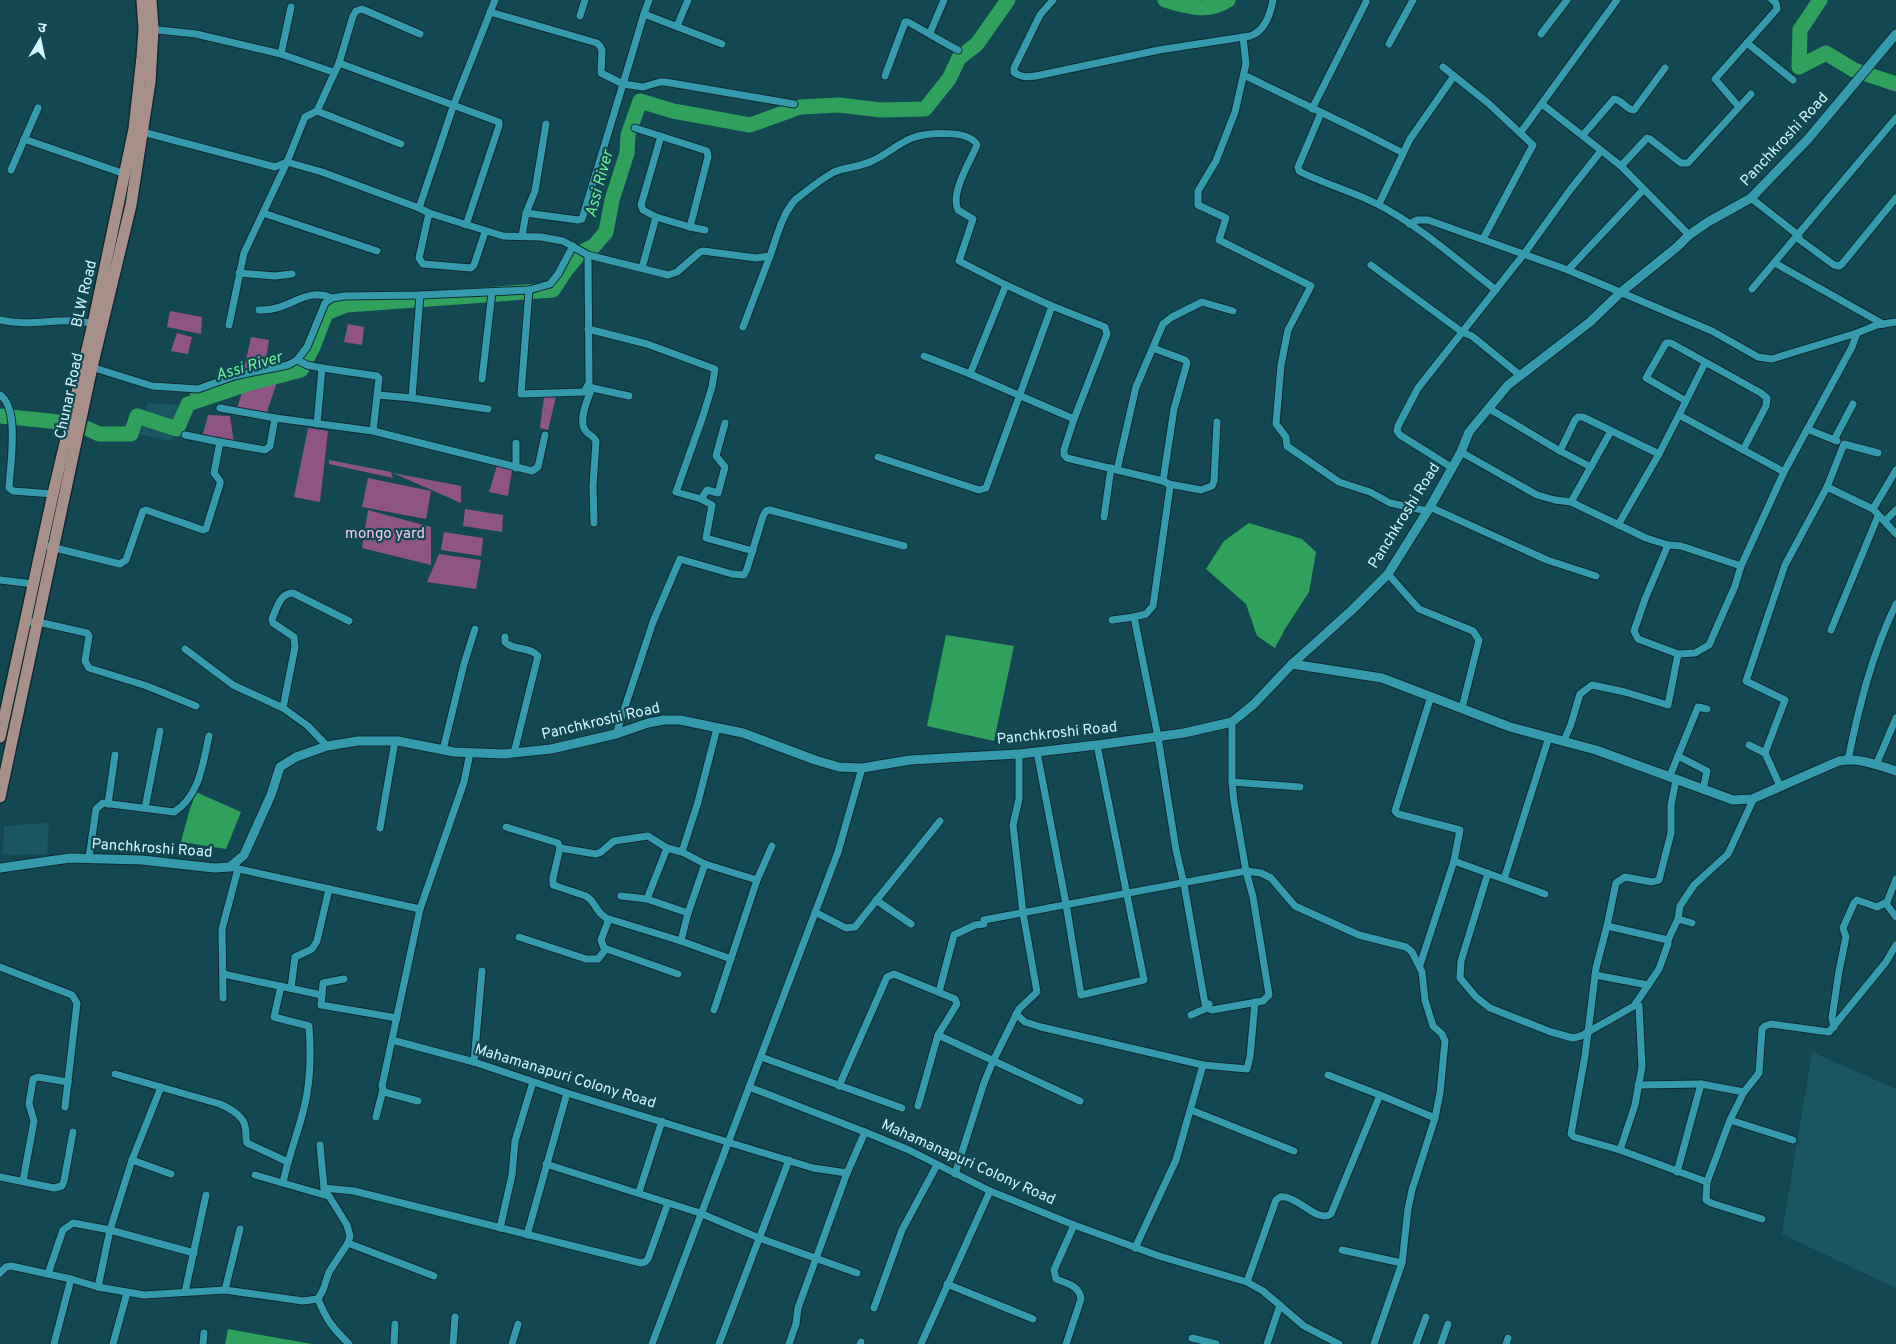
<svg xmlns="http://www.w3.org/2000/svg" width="1896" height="1344" font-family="Overpass,'Noto Sans Devanagari',sans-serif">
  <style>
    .built { fill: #1a5661 }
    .green { fill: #8d5484 }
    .water { fill: #2fa15d }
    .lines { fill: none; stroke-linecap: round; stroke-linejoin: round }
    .stream { stroke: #2fa15d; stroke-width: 2.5 }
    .river { stroke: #2fa15d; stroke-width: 15 }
    .minor-casing { stroke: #0d2c32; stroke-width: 9 }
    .tertiary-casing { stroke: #0d2c32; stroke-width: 11 }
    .primary-casing { stroke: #0d2c32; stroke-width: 14 }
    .minor { stroke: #369aad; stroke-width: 7 }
    .tertiary { stroke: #369aad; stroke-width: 9 }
    .primary { stroke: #a8908a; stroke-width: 11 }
    .labels { text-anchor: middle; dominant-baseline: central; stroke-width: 4.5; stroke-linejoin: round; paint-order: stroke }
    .street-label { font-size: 15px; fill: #d1f4fc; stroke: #134852 }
    .park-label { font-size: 15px; fill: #f4c7ec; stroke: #134852 }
    .water-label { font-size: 16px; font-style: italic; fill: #68f299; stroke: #134852 }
  </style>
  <rect width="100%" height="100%" fill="#134852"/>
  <g class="built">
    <path d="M148,403L179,405L172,424L143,414Z"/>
    <path d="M144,422L176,430L171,441L139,434Z"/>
    <path d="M49,823L47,854L3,855L4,826Z"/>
    <path d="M1812,1052L1896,1089V1288L1782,1234Z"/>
  </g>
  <g class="green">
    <path d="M170,311L202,317L201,334L167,327Z"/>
    <path d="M348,324L364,327L362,345L344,342Z"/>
    <path d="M177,333L192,337L188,354L171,351Z"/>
    <path d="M251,337L269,340L265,365L244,369Z"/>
    <path d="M278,379L267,412L237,408L243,390Z"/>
    <path d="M544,397H556L548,430L540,428Z"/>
    <path d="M208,415L230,416L234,443L202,437Z"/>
    <path d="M308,428L328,431L320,502L294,497Z"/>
    <path d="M329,460L391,472L393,478L329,464Z"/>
    <path d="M497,466L512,470L508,496L489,492Z"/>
    <path d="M393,473L461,486V503Z"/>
    <path d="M368,478L431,491L426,519L362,507Z"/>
    <path d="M465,509L503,515L502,532L463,526Z"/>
    <path d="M368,510L431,527V565L362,548Z"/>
    <path d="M444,532L483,538L481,556L441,550Z"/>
    <path d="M439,554L481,560L476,589L427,582Z"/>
  </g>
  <g class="water">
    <path d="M1249,523L1302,539L1316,552L1309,592L1285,629L1275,648L1257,636L1246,604L1206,569L1224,541Z"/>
    <path d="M946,635L1014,646L994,741L927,726Z"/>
    <path d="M196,792L241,812L226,849L181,842L189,812Z"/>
    <path d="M228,1329L312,1344H225Z"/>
  </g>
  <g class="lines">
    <g class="stream">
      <path d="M322,319L328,307"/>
      <path d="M191,394L290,368"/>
    </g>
    <g class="river">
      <path d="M1165,0C1186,7 1209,13 1228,0"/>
      <path d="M1820,0L1800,30L1799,67L1826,53L1854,70L1896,84"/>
      <path d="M0,416L59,422"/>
      <path d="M84,427L99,434H131L137,416L177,429L188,404L251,383L301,370L313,347L326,313L346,305L553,290L566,270L581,252L594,246L606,232L612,200L627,153L628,135L640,101L673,111L750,125L800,107L839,105L881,110L925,109L949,79L959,58L977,44L1008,0"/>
    </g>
    <defs>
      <g id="minor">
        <path d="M1053,0L1040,15L1014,68V72C1021,78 1028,77 1036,76L1159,50L1250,36C1265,31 1270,15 1273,0"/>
        <path d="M490,12L597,43L600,46L602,50L601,73L623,84L644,14L722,44"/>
        <path d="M644,14L649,0"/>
        <path d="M580,16L585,0"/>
        <path d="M677,26L688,0"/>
        <path d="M149,29L196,34L281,54L333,72"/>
        <path d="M930,33L944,0"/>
        <path d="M1541,34L1567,0"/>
        <path d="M1243,37L1246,64L1235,112L1216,161L1198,191V205L1226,218L1219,240L1311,286L1288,330L1281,365L1276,424L1286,437L1287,446L1339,482L1370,492L1390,503L1427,511"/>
        <path d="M1747,43L1793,80"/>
        <path d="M1389,44L1413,0"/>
        <path d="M281,54L291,7"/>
        <path d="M339,63L353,16L356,11L362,9L420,34"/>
        <path d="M1443,67L1488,103L1533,145L1483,239"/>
        <path d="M885,76L905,22H908C925,31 940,41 958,50"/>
        <path d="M1248,77L1364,133L1403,153"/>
        <path d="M1542,104L1621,166L1689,235"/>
        <path d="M1739,107L1715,79L1777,9L1776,3L1772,0"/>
        <path d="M1312,109L1366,2"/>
        <path d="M317,111L339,63L499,122V126L466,225"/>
        <path d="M1321,113L1298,167L1299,171C1324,184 1352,191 1377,204C1420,226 1457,260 1496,290"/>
        <path d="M635,128L707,151L708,157L690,227L705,230"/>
        <path d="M139,131L275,167L287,162L322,172L419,208L429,213L503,236L541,237L563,241L588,255L589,383L584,392L521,394L529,290"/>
        <path d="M1521,132L1617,0"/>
        <path d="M1583,135L1614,99C1623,100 1626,110 1634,110L1665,68"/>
        <path d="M24,139L125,174"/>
        <path d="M1621,166L1647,138L1650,139L1681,163H1688L1751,94"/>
        <path d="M11,170L38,108"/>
        <path d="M1751,198L1798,235L1800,240L1834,265L1839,266L1842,264L1896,198"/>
        <path d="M1379,204L1410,139L1454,76"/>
        <path d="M419,208L454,104L495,0"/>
        <path d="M263,213L377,251"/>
        <path d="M429,213L419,258L423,264L471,268L474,265L485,232"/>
        <path d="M526,213L578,220L582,219L623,84L643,87L660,82H665L794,104"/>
        <path d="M656,217L690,227"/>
        <path d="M1409,224L1417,220H1428L1568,270L1712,331L1758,357L1772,359L1857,333"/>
        <path d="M522,236L526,213L535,191L546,124"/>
        <path d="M588,255L668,275L677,272L700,252L703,251L756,258L770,256C777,236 782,214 796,199C808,190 821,179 834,172C846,167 860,167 872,161C886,155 897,144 912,138C926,133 969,129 977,145C970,162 950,193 958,210L973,219L959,261L1006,285L970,374L1074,419L1064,450V455L1067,458L1163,481L1169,484L1170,487L1153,606L1146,614L1134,617L1158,737L1176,850L1184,884L1205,1004L1207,1008L1212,1010L1263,1001L1269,995L1253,897L1246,871L1234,802L1232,782V722"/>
        <path d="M1775,263L1883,324"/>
        <path d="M1371,265L1462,332L1472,336L1521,376"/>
        <path d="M642,268L656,217L643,210L641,205L661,136"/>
        <path d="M1568,270L1643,190"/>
        <path d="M239,273L275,276L292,274"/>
        <path d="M1006,285L1052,306L1105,327L1107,334L1074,419"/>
        <path d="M1752,289L1896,118"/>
        <path d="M420,295L412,398L488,409"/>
        <path d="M259,310C289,312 304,286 332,298"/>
        <path d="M0,320C33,328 64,315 93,324"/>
        <path d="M229,325L244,253L287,162L305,117L317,111L401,144"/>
        <path d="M743,327L770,256"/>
        <path d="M588,329L647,344L715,369L712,387L702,419L676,492L701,499L712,505L706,538L753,551"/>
        <path d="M1153,348L1185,360L1187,363L1174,409L1163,481"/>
        <path d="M924,356L970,374"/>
        <path d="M297,360L307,365L322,368L377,376L379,378L373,431"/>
        <path d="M88,366L152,386L198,389L234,376L288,365L297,360L307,347L325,303L332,298L344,296L420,295L529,290L550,284L558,274L573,246"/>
        <path d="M482,379L492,292"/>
        <path d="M588,387L629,396"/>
        <path d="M592,388C588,398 578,420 585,430C588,435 594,436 596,441L593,486L594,523"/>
        <path d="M0,395C20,408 10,466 9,488L13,491L53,494"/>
        <path d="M378,395L412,398"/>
        <path d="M1686,401L1705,363"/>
        <path d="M220,408L275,418"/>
        <path d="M1488,408L1560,451L1575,420L1578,417H1583L1659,454"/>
        <path d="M1679,415L1686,401L1646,378L1666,343H1671L1761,393L1767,398L1766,406L1743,450"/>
        <path d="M317,424L322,368"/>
        <path d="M1807,429L1837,441"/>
        <path d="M1611,431L1571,502L1646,538L1668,545L1645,599L1634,631L1638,639L1678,654L1695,653L1709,645L1735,586L1741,566L1784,472"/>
        <path d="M185,435L220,442"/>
        <path d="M1834,440L1853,404"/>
        <path d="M1560,451L1591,467"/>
        <path d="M1461,452L1537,495L1555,500L1571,502"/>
        <path d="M878,457L979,490L986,488L1052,306"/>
        <path d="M1451,467L1400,435L1397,431L1398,426L1418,388L1524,254L1570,190L1601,151"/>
        <path d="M516,468V443"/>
        <path d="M1117,470L1136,387L1163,324L1172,317L1202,302L1233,311"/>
        <path d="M1169,484L1201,490L1212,486L1214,481L1217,422"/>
        <path d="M1827,487L1844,444L1878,453"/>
        <path d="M701,499L707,490L718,493L725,467L716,456L725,423"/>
        <path d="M1430,507L1547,560L1596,576"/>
        <path d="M1873,509L1896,470"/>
        <path d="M1104,517L1111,468"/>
        <path d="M1885,521L1896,510"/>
        <path d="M1618,525L1659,454L1679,415L1784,472L1852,347L1857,333L1877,325L1896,322"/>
        <path d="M43,545L120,564L126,560L143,511L146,510L203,530L206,529L220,484V481L214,473L220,442L265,450L270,446L275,418L373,431L532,471L538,467L545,435"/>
        <path d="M1668,545L1681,546L1741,566"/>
        <path d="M1388,574L1419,609L1473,631L1479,640L1462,708"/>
        <path d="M0,580L34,584"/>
        <path d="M1112,620L1134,617"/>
        <path d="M26,622H38L87,633L89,636L85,661L89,668L147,686L196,706"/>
        <path d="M1831,630L1878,516"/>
        <path d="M505,637V642C513,651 530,646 538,656L514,753"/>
        <path d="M185,649L233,685L283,708L308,726L327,746"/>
        <path d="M1431,696L1395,811L1398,814L1460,830L1454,861"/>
        <path d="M283,708L295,647L294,637L273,623L272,619C277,608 280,593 293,593L349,621"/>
        <path d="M616,734L653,622L680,559L732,574L744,575L747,569L763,516L766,511L770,510L904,546"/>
        <path d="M1564,741L1571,724L1580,694L1592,685L1625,692L1668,705L1678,654"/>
        <path d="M1749,745L1765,753L1780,786"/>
        <path d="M443,750L464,664L475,629"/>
        <path d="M1037,752L1066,904L1081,995L1144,980L1097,745"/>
        <path d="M1765,753L1785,700L1746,681L1785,565L1827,487L1873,509L1896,534"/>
        <path d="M1678,756L1707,771L1703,790"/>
        <path d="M1848,760C1859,706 1872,654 1896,604"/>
        <path d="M1876,765L1896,718"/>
        <path d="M1669,778L1698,707L1707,709"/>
        <path d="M1676,780L1671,805V833L1659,880L1652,882L1625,877L1616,883L1607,926L1596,968L1585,1056L1571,1134L1574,1137L1620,1150L1707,1182L1706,1200L1711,1203L1762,1219"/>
        <path d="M1232,782L1300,787"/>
        <path d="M108,804L115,755"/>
        <path d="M145,808L160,731"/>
        <path d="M506,827L558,843L560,848L553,878V885L586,896L591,900L600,913L606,918L681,941L731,959"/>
        <path d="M380,828L395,741"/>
        <path d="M560,848L596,854L601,852L614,841L648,836L667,848L682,852L705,864L757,880"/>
        <path d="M682,852L698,802L717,728"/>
        <path d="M89,858L96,809L103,803L174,812C200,796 203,762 209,736"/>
        <path d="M230,867L420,909"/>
        <path d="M1488,873L1461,961L1460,978L1476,997L1490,1008L1551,1032L1573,1038L1581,1036L1634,1006L1659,969L1668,944V940L1607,926"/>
        <path d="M1504,879L1549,737"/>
        <path d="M1896,879L1887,902V905L1896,917"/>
        <path d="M621,896L647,899L688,913"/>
        <path d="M647,899L667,848"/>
        <path d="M876,900L911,924"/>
        <path d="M815,912L846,928L855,927L940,821"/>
        <path d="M609,919L601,940L604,948L678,974"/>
        <path d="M1678,919L1680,906L1694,885L1728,854L1754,798"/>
        <path d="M984,920L1246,871L1261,873L1271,878L1295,906L1359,935L1406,947L1412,952L1422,972L1425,1000L1433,1026L1442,1034L1445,1041L1440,1093L1435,1118L1412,1190L1408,1209L1402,1263L1374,1344"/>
        <path d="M519,937L586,959H598L606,949"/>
        <path d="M1668,940L1678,919L1692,923"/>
        <path d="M681,941L688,913L705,864"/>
        <path d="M1420,965L1454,861L1545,894"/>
        <path d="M0,967L72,995L77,1003L65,1107"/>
        <path d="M223,974L322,995"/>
        <path d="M1595,975L1648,985"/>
        <path d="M344,979L323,983L321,1005L397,1018"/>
        <path d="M281,986L274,1017L309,1026C311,1053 311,1081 304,1108C298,1133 288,1157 283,1183"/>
        <path d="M291,988L295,957L312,949L317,941L329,889"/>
        <path d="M939,992L954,935L975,925L984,924"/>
        <path d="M223,998L222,929L238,869"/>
        <path d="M714,1010L757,880L772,846"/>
        <path d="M1016,1014L1025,1022L1041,1027L1203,1065"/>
        <path d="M1191,1015L1207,1008L1209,1004"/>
        <path d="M1834,1027L1832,1018L1839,971L1846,937L1843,928L1854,903L1857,900L1877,907L1887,902"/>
        <path d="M392,1040L474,1062L567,1093L813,1168L847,1173L865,1132L909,1150L990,1191L1074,1225L1159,1256L1247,1282L1263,1291L1304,1326L1339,1344"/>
        <path d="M761,1057L902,1108"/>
        <path d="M474,1062L482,971"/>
        <path d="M115,1074L220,1104C229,1108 243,1116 245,1126C247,1132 245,1138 247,1143L288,1162"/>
        <path d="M1328,1075L1380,1095"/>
        <path d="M1638,1085L1701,1084"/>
        <path d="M839,1086L887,977L894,974L955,999L957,1004L938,1035"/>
        <path d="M749,1087L865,1132"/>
        <path d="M1744,1092L1730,1120L1793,1140"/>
        <path d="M418,1101L384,1092L382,1086L420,909L464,782L470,753"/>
        <path d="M918,1106L938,1035L1080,1101"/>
        <path d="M1191,1110L1294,1151"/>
        <path d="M376,1117L383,1090"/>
        <path d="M1620,1150L1635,1105L1642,1067L1639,1006"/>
        <path d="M132,1160L171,1174"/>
        <path d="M546,1164L700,1213L759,1238L857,1273"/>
        <path d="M1677,1172L1701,1084L1744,1092L1759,1073L1762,1029L1765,1026L1771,1024L1829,1032L1886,962L1896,945"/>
        <path d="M955,1174L984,1083L993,1061L1019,1009L1037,992L1023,913L1013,825L1019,799V754"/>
        <path d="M255,1175L328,1196"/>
        <path d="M0,1177L54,1188L62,1186L64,1181L73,1132"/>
        <path d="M23,1181L34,1121L29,1104L33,1079L38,1077L68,1082"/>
        <path d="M1707,1182L1730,1120"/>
        <path d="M324,1188L354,1191L641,1263L645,1262L648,1259L668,1203"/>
        <path d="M639,1192L662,1121"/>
        <path d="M500,1228L512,1175L515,1141L533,1082"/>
        <path d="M527,1235L567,1093"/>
        <path d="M348,1243L434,1276"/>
        <path d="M1135,1248L1176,1160L1203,1065L1247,1069L1250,1057L1255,1002"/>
        <path d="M1342,1250L1402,1263"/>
        <path d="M0,1273L6,1267L11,1266L71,1279L98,1287L144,1295L225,1290L303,1301L318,1299L323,1290L329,1272L348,1243L350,1236L347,1225L324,1188L320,1145"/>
        <path d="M48,1274L63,1230L73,1223L110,1230L194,1253"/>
        <path d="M1247,1282L1276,1200L1280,1197C1297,1194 1317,1224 1331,1214L1380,1095L1435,1118"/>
        <path d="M947,1284L1033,1319"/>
        <path d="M98,1287L110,1230L132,1160L161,1087"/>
        <path d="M225,1290L240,1229"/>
        <path d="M185,1292L206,1195"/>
        <path d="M318,1299C327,1321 332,1327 349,1344"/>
        <path d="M874,1308L902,1230L937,1165"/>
        <path d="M1192,1338L1216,1344"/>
        <path d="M54,1344L71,1279"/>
        <path d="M113,1344L127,1293"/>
        <path d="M203,1344L204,1333"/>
        <path d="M394,1344L395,1324"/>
        <path d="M453,1344L455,1317"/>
        <path d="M512,1344L518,1324"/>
        <path d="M652,1344L838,852L862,768"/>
        <path d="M719,1344L789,1160"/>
        <path d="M789,1344L796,1324L798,1308L847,1173"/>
        <path d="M860,1344L861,1342"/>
        <path d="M921,1344L990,1191"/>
        <path d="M1066,1344L1081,1299C1080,1286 1066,1283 1056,1279L1054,1270L1074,1225"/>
        <path d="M1267,1344L1280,1305"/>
        <path d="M1416,1344L1426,1317"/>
        <path d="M1441,1344L1448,1324"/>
        <path d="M1506,1344L1508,1338"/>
      </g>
      <g id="tertiary">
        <path d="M1292,664L1382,678L1510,727L1596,750L1733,800L1752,799L1839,761C1859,757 1877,765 1896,771"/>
        <path d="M0,868L70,858L142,860L214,868L230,867L244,855L271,795L280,767L296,757L327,746L358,741H398L454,752L504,754L551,749L616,734L648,723L664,720H680L743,733L815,760L839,767L862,768L910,760L1019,754L1097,745L1184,733L1232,722L1254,704L1292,664L1352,610L1388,574L1430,507L1461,452L1469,432L1508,385L1590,322L1620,293L1677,247L1689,235L1708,222L1751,198L1808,139L1896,34"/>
      </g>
      <g id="primary">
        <path d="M0,737L53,494L93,324L134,129L142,57L144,29L142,0"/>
        <path d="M0,797L92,367L131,205L150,82L153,29L151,0"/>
      </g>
    </defs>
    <use href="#minor" class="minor-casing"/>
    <use href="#tertiary" class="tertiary-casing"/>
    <use href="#primary" class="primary-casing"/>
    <use href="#minor" class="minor"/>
    <use href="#tertiary" class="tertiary"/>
    <use href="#primary" class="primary"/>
  </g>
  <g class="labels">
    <g class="street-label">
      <text transform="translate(1785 140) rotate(-47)">Panchkroshi Road</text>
      <text transform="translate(85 294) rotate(-77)">BLW Road</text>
      <text transform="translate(70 396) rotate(-78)">Chunar Road</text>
      <text transform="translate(1405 516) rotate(-58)">Panchkroshi Road</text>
      <text transform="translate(601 722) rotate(-13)">Panchkroshi Road</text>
      <text transform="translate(1057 734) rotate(-6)">Panchkroshi Road</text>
      <text transform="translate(152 849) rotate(4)">Panchkroshi Road</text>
      <text transform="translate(565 1077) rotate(17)">Mahamanapuri Colony Road</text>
      <text transform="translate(968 1163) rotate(24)">Mahamanapuri Colony Road</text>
    </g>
    <g class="park-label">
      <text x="385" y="534">mongo yard</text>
    </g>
    <g class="water-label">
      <text transform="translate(600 184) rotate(-75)">Assi River</text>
      <text transform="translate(249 367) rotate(-16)">Assi River</text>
    </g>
  </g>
  <g transform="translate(40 40) rotate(9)" stroke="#134852" stroke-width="4" paint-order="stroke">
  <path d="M0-4L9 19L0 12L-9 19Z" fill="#d1f4fc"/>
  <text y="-8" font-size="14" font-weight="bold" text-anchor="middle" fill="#d1f4fc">उ</text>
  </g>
</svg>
